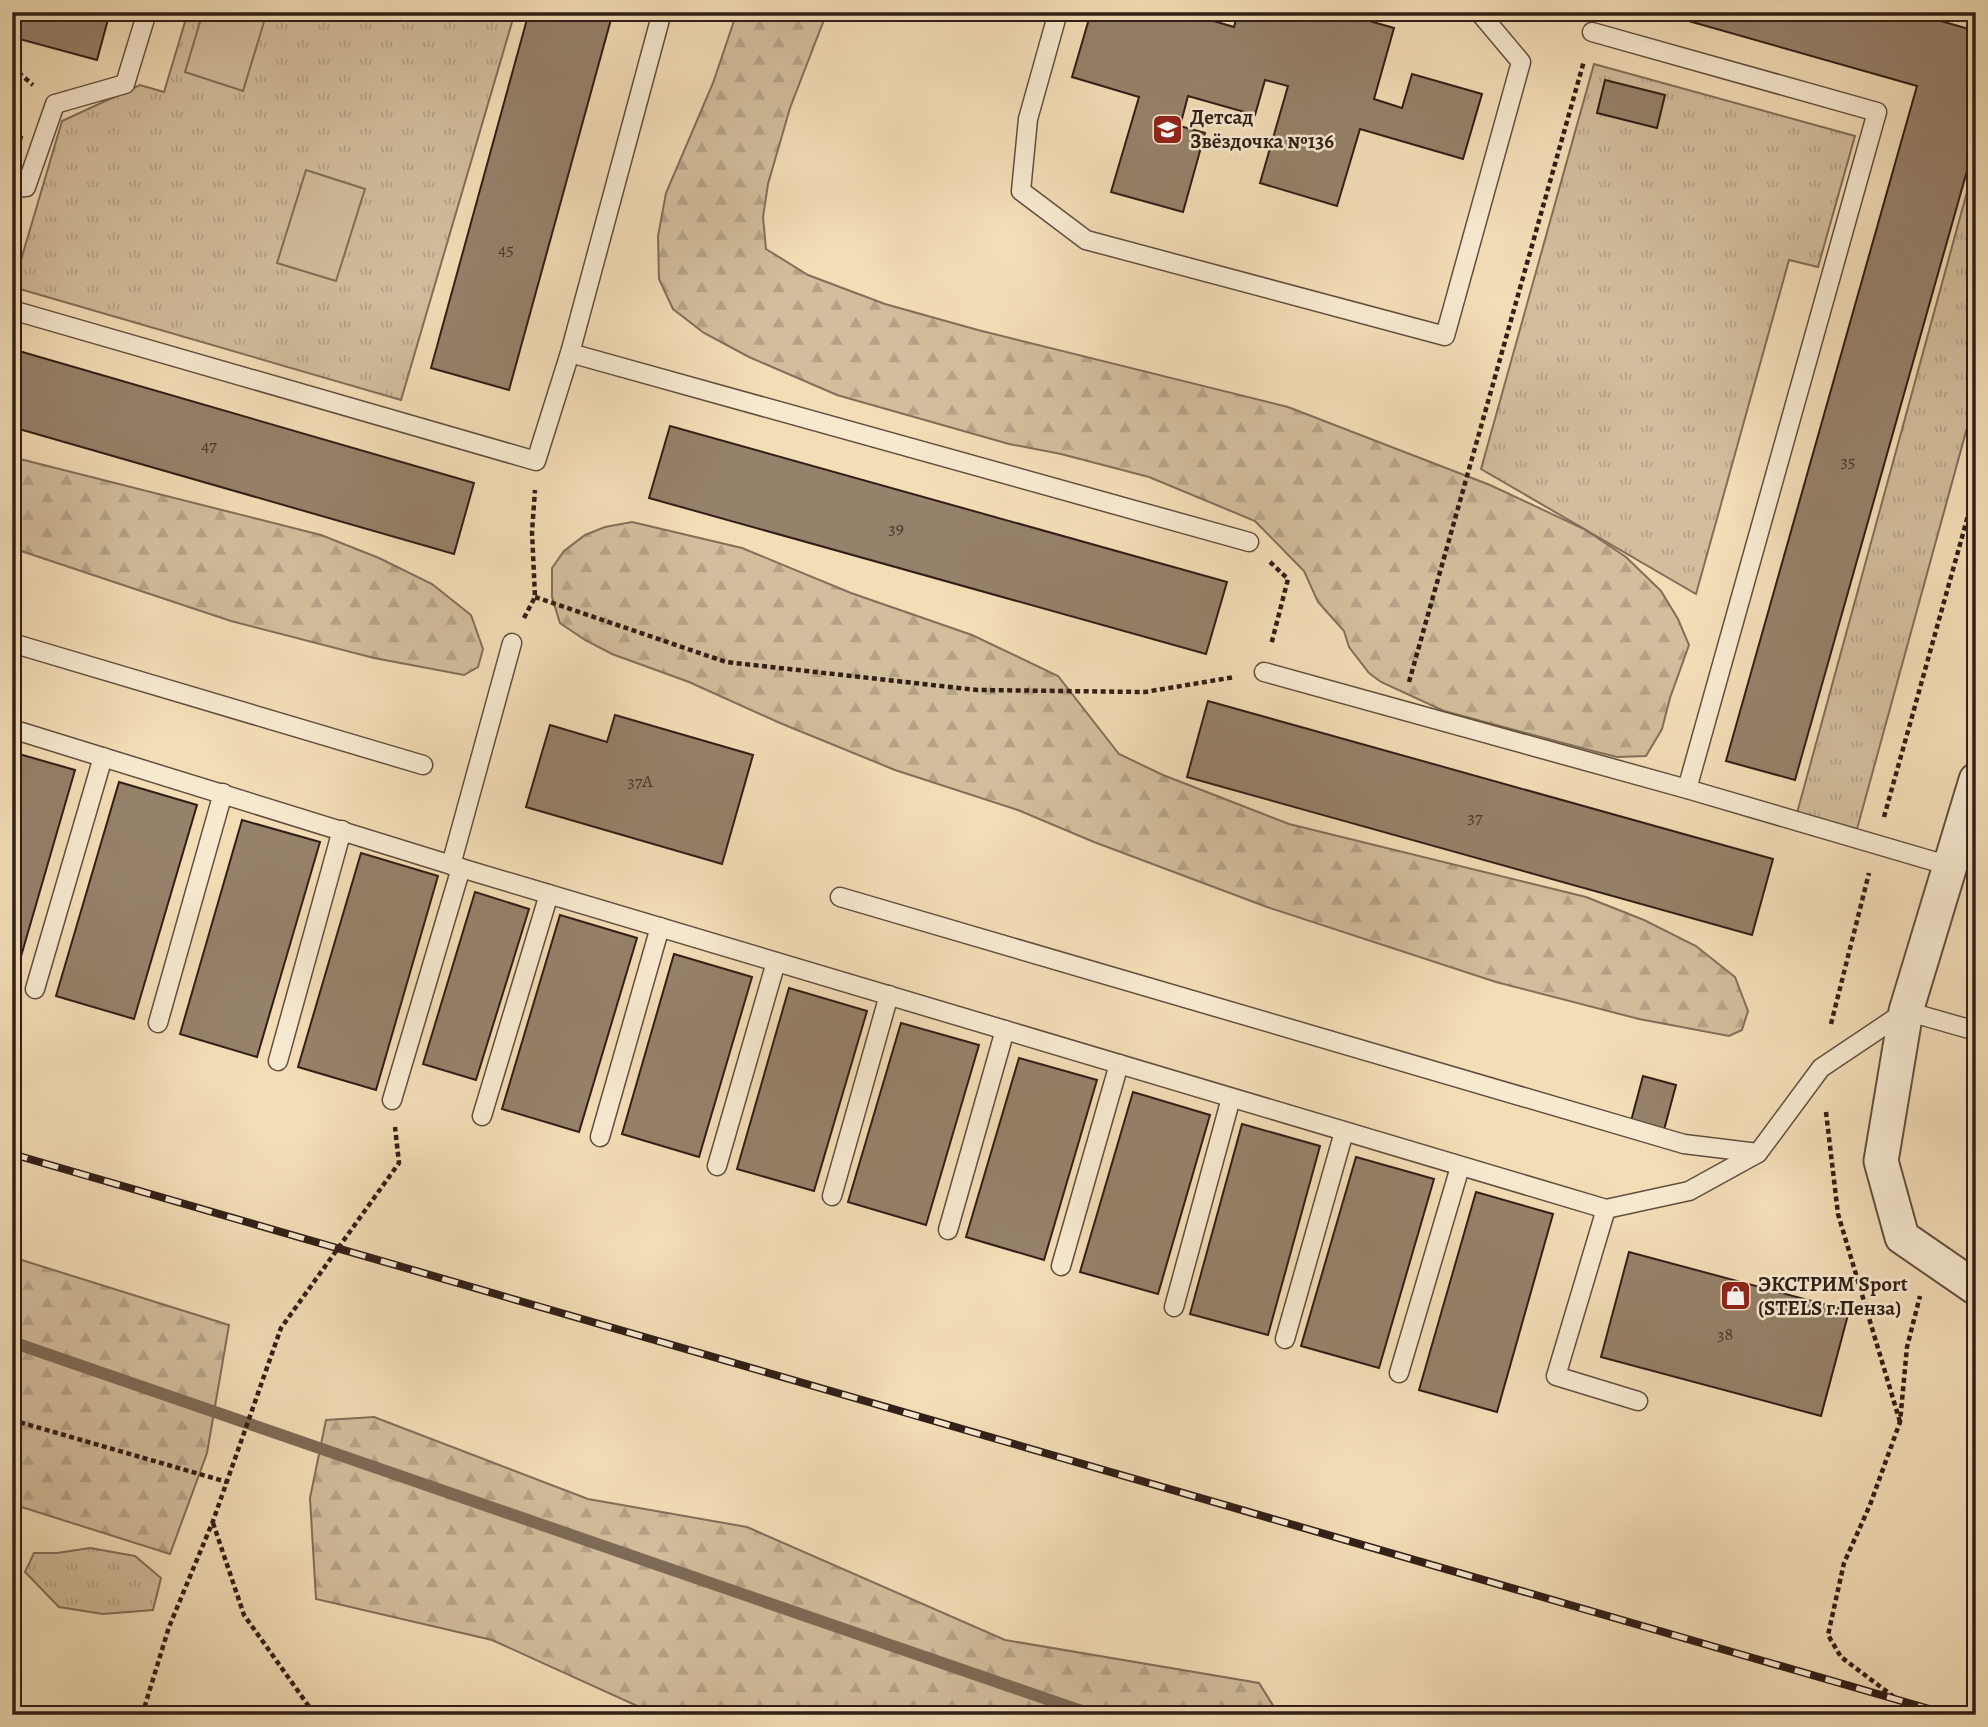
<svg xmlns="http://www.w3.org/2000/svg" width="1988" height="1727" font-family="Alegreya,serif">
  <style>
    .grass { fill: url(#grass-tufts); stroke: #826e59; stroke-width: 2 }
    .forest { fill: url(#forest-firs); stroke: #826e59; stroke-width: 2 }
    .park { fill: #d2bd9c; stroke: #826e59; stroke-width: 2 }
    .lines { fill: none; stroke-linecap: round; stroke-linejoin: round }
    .stream { stroke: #7e6a56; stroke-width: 12 }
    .building { fill: #96816a; stroke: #311e16; stroke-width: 2 }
    .lane-casing { stroke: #624e3e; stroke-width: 21 }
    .street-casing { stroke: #624e3e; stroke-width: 37 }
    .path { stroke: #311e16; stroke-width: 4.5; stroke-dasharray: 5 3.5; stroke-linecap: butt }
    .lane { stroke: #f7e9d0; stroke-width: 18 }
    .street { stroke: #f7e9d0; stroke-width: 33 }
    .rail-casing { stroke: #311e16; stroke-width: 8 }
    .rail { stroke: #f7e9d0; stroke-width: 5; stroke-dasharray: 16; stroke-linecap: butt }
    .labels { text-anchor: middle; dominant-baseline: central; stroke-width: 5; stroke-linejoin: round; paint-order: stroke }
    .number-label { font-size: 18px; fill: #4a372b }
    .poi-label { font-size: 21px; font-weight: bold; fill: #311e16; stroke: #f7e9d0; text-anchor: start }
  </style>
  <defs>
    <pattern id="grass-tufts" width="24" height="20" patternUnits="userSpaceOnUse" patternTransform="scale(1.75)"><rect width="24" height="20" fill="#d2bd9c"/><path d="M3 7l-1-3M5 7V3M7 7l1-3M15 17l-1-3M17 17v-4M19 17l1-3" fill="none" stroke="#b5a286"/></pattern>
    <pattern id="forest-firs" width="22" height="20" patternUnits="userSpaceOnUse" patternTransform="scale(1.75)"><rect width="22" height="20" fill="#d2bd9c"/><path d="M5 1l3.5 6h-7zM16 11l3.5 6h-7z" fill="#b5a286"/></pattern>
  </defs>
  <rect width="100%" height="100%" fill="#f3ddb7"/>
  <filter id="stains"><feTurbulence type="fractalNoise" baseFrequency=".00286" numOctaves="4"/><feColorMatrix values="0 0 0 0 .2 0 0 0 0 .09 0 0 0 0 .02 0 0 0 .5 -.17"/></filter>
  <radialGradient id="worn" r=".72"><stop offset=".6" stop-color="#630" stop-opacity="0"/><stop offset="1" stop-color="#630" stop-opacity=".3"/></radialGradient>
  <g class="grass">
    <path d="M188,12H515L401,400L13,287L62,121L140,85L164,92Z"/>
    <path d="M1594,64L1855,136L1818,267L1789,260L1696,594L1481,469Z"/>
    <path d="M1976,159V395L1857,829L1797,813Z"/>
    <path d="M90,1548L135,1556L161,1578L153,1610L103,1614L59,1607L25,1572L34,1553H57Z"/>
  </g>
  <g class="forest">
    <path d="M737,12H827L790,108L768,184L763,217L766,249L808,275L885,304L978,330L1288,407L1490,485L1584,529L1626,557L1661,591L1678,619L1689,645L1670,698L1662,729L1646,756L1617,757L1593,751L1444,711L1381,682L1369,673L1349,647L1344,631L1318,602L1304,571L1255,521L1149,477L1061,454L1009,444L837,395L749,357L704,333L673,309L659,279L658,236L666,193L713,83Z"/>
    <path d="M12,457L321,535L379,558L432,584L471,615L483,649L478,667L464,675L374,658L231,621L12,548Z"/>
    <path d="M632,522L742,548L851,593L972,635L1058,676L1119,754L1163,775L1289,824L1586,897L1644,920L1696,946L1735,977L1748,1011L1742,1030L1729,1036L1639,1019L1496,982L1267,907L1094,842L1018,810L895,770L780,723L689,682L612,654L585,640L560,623L552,597V568L564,551L585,535L605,527Z"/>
    <path d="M12,1257L229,1325L207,1453L170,1554L12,1504Z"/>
    <path d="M374,1417L588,1499L747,1527L1005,1640L1259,1683L1279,1715H657L492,1640L316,1599L310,1498L326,1420Z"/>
  </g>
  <g class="park">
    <path d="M203,12H233L264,22L243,91L185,72Z"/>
    <path d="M306,170L365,189L336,281L277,263Z"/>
  </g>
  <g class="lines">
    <path class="stream" d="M12,1342L1093,1715"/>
  </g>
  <g class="building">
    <path d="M12,12H110L97,60L12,37Z"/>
    <path d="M529,12H613L509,390L431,368Z"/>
    <path d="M1091,12H1183L1234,27L1238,12H1338L1394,28L1374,99L1402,108L1412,74L1482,94L1463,159L1360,129L1337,206L1260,183L1288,86L1265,80L1255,115L1188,96L1180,126L1205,133L1183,212L1111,192L1139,97L1072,77Z"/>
    <path d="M1657,12H1909L1976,31V139L1795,780L1726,761L1917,86Z"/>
    <path d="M1605,80L1665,95L1657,128L1597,113Z"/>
    <path d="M12,135L22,137L15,165L12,164Z"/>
    <path d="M12,349L474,483L454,554L12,427Z"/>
    <path d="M670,426L1227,582L1206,654L649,498Z"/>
    <path d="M1208,701L1773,859L1752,935L1187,777Z"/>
    <path d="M615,715L753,755L722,864L526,807L550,725L607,742Z"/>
    <path d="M12,752L75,770L13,984H12Z"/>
    <path d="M119,782L197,805L134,1019L56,996Z"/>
    <path d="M242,820L320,842L257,1057L180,1034Z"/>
    <path d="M361,853L438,876L376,1090L298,1067Z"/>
    <path d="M475,892L529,909L476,1080L423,1064Z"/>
    <path d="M560,915L637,938L579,1132L502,1109Z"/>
    <path d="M674,954L752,977L699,1157L622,1134Z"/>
    <path d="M789,988L867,1011L814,1191L737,1169Z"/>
    <path d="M901,1023L979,1045L926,1225L848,1202Z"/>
    <path d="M1019,1058L1097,1080L1044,1260L966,1237Z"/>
    <path d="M1643,1076L1676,1085L1664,1130L1631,1121Z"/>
    <path d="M1133,1092L1210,1115L1158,1294L1080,1272Z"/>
    <path d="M1242,1124L1320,1146L1268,1335L1190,1314Z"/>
    <path d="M1356,1157L1434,1179L1379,1368L1301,1346Z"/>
    <path d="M1476,1192L1553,1214L1497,1412L1419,1390Z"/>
    <path d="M1629,1252L1849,1311L1821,1416L1601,1357Z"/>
    <path d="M1976,1570V1596L1969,1594Z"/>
  </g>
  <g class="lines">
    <defs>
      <g id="lane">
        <path d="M1058,12L1028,119L1021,191L1086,240L1445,336L1521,62L1479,12"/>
        <path d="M1592,32L1877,112L1687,789"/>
        <path d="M12,188L26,187L55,104L125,84L147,12"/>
        <path d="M12,310L536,461L570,353L662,12"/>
        <path d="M570,353L1249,542"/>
        <path d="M12,643L423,765"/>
        <path d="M1264,672L1687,789L1950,866"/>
        <path d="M12,729L461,868L1606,1209L1689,1191L1758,1153L1821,1068L1906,1011L1976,1031"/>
        <path d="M451,865L512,643"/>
        <path d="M840,897L1684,1144L1758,1153"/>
        <path d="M35,989L103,757"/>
        <path d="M158,1023L223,793"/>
        <path d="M278,1061L342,830"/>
        <path d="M392,1100L461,868"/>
        <path d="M482,1116L549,894"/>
        <path d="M600,1137L660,927"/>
        <path d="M717,1166L776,962"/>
        <path d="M832,1196L889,995"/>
        <path d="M1606,1209L1556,1376L1638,1401"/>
        <path d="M948,1230L1005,1030"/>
        <path d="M1061,1266L1119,1064"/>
        <path d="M1174,1307L1231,1098"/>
        <path d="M1285,1339L1344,1132"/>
        <path d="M1399,1373L1460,1167"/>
      </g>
      <path id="street" d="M1976,780L1906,1011L1881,1161L1902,1237L1976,1288"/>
    </defs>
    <use href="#lane" class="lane-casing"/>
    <use href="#street" class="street-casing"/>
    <g class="path">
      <path d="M12,67L33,85"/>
      <path d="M1270,562L1288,579L1271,645"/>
      <path d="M535,597L726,662L977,690L1145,692L1235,677"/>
      <path d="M524,618L535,597L532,532L535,490"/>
      <path d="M1409,682L1584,61"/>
      <path d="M1884,817L1976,487"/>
      <path d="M1831,1024L1869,873"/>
      <path d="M1826,1112L1838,1214L1900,1422"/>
      <path d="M12,1420L227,1482"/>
      <path d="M213,1523L244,1615L315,1715"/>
      <path d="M142,1715L169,1627L213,1521L281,1328L399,1163L395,1127"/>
      <path d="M1912,1715L1898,1700L1841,1657L1828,1635L1844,1563L1870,1505L1900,1422L1907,1347L1920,1296"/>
    </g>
    <use href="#lane" class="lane"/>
    <use href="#street" class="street"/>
    <defs>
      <path id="rail" d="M12,1154L1950,1715"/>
    </defs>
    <use href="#rail" class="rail-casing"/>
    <use href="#rail" class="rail"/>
  </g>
  <defs>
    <symbol id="school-square" viewBox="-11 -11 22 22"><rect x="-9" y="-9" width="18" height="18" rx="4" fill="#8f2418" stroke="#f7e9d0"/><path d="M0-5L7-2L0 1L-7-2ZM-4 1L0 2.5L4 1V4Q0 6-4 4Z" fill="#fff"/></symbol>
    <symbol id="shop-square" viewBox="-11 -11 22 22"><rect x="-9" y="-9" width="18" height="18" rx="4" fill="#8f2418" stroke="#f7e9d0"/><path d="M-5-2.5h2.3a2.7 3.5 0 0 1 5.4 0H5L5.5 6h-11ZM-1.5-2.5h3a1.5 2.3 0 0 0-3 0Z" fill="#fff"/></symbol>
  </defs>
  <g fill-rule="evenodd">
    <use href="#school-square" x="1150" y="112" width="35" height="35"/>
    <use href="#shop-square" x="1718" y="1278" width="35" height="35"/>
  </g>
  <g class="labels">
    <g class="number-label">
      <text x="506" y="249">45</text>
      <text x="209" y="445">47</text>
      <text x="1848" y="461">35</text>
      <text x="896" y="528">39</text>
      <text x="640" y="781">37А</text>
      <text x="1475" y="817">37</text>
      <text x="1725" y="1334">38</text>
    </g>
    <g class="poi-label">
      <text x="1190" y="117">Детсад<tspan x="1190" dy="24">Звёздочка №136</tspan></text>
      <text x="1758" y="1284">ЭКСТРИМ Sport<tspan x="1758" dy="24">(STELS г.Пенза)</tspan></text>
    </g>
  </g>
  <rect width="1988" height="1727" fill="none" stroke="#f3ddb7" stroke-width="42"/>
  <rect x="14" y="14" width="1960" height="1699" fill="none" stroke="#311e16" stroke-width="3.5"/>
  <rect x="21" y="21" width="1946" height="1685" fill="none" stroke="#311e16" stroke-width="2"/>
  <rect width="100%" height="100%" filter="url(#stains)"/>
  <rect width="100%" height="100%" fill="url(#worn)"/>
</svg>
